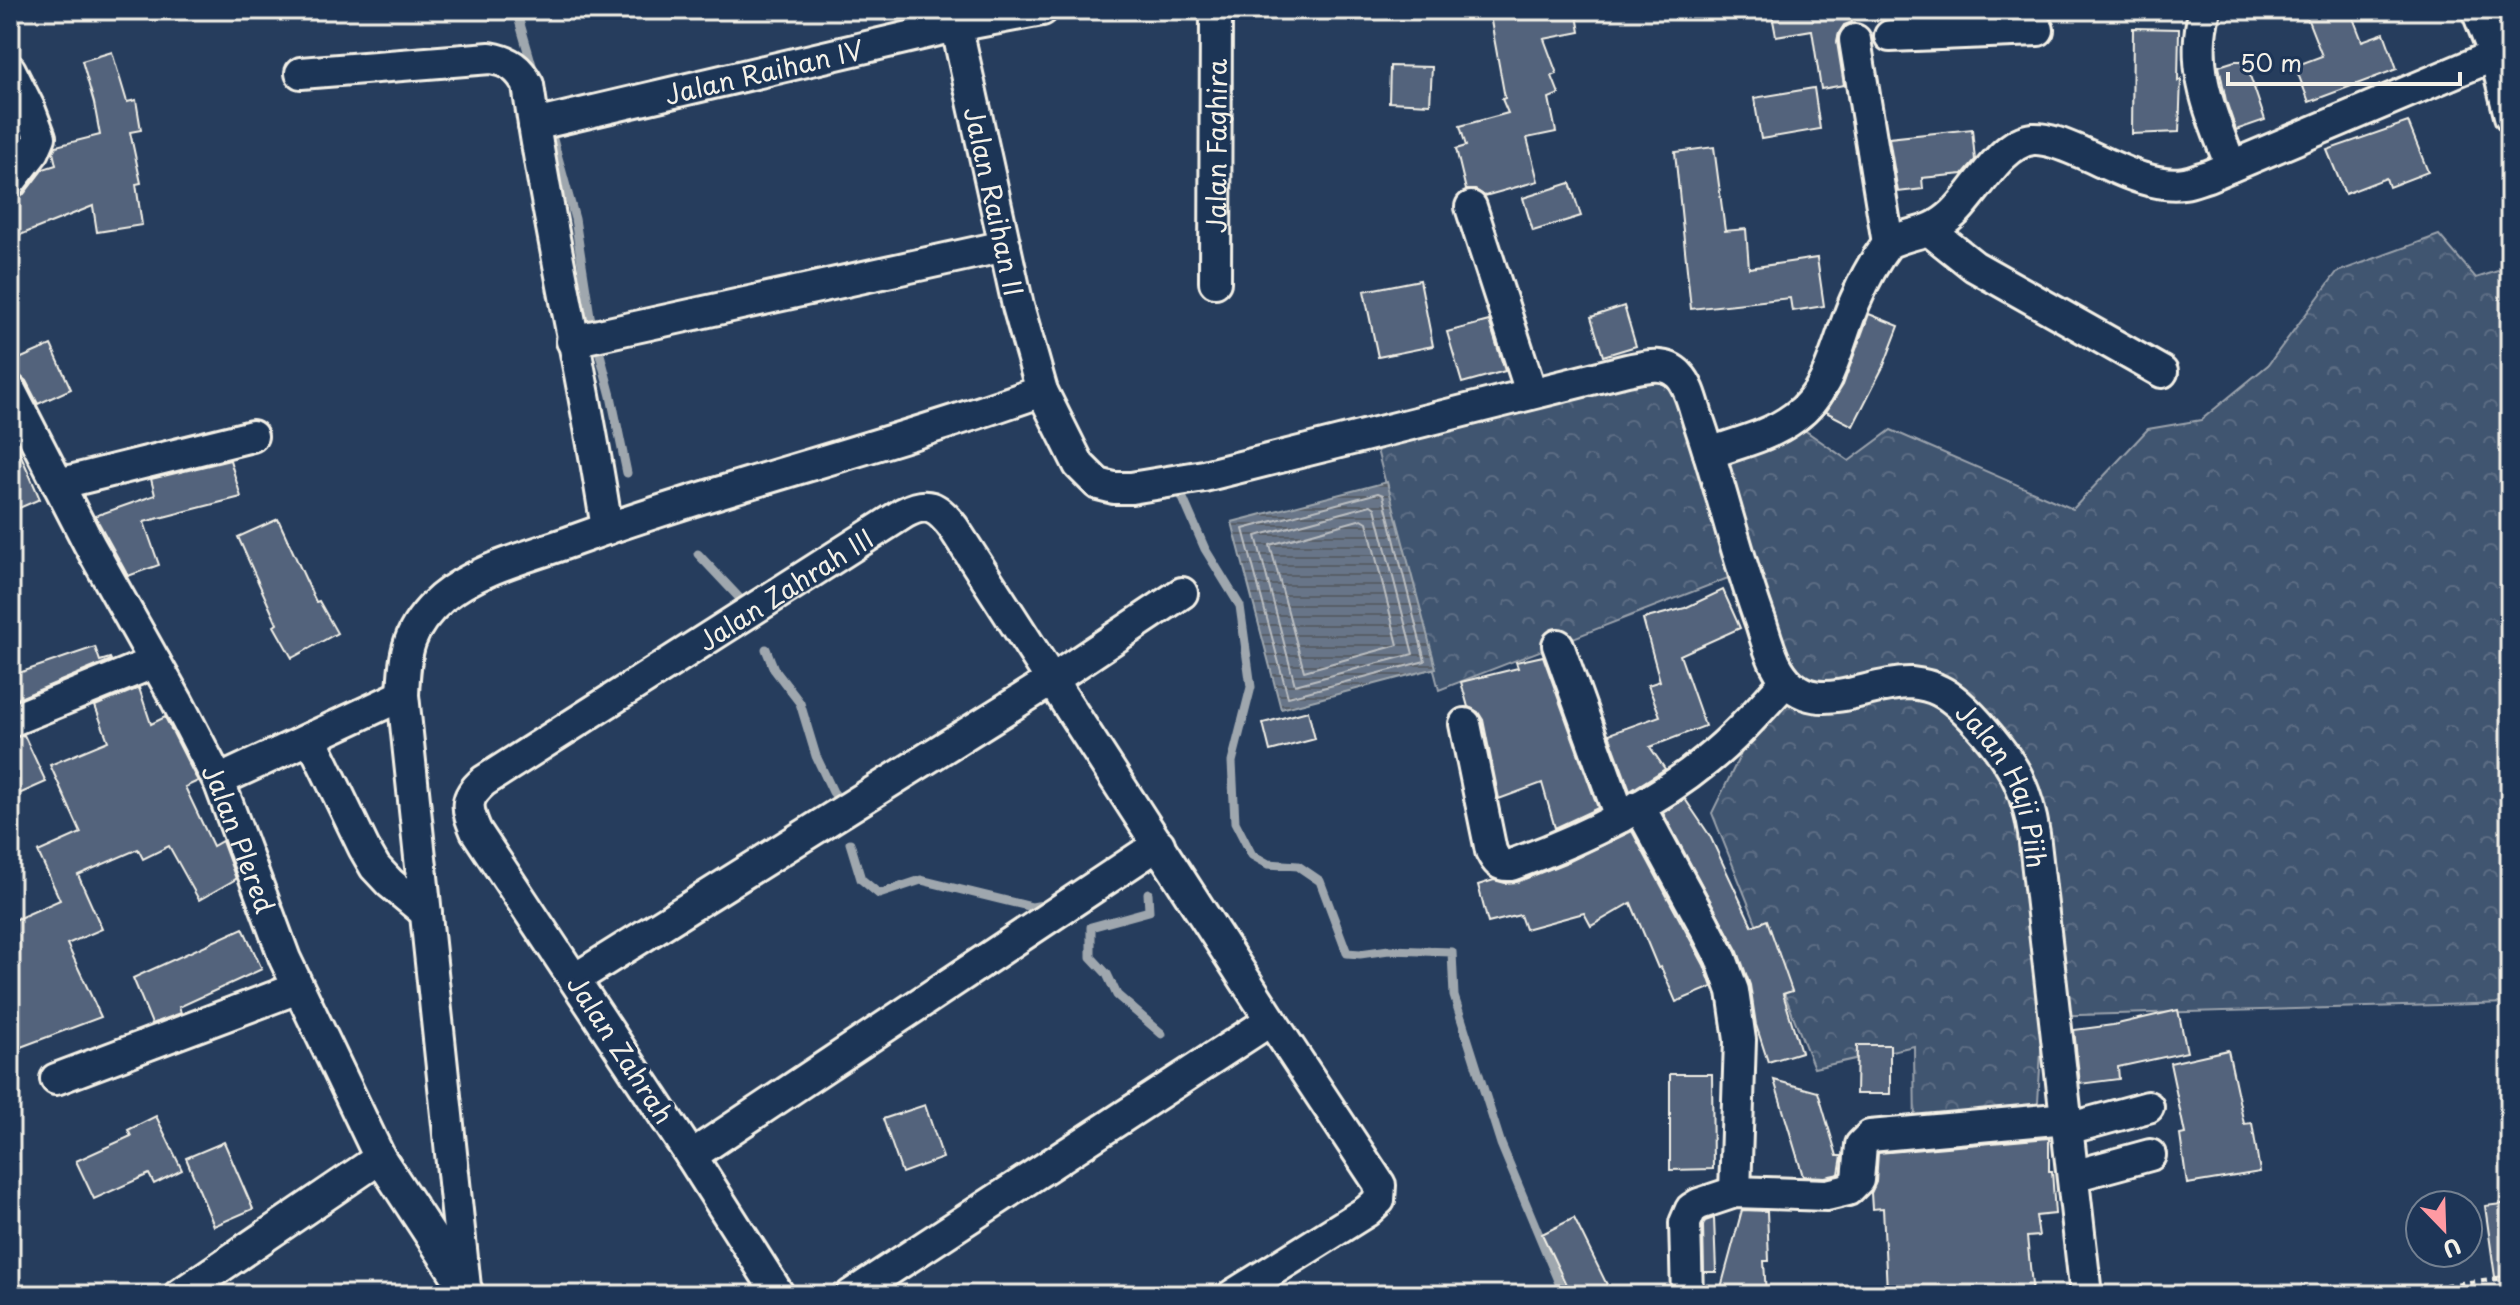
<svg xmlns="http://www.w3.org/2000/svg" width="2520" height="1305" font-family="'Playpen Sans',sans-serif">
  <style>
    .forest { fill: url(#forest-crowns); stroke: #9aa2ac; stroke-width: 2 }
    .water { fill: url(#water-rules); stroke: #9fa7ae; stroke-width: 2 }
    .lines { fill: none; stroke-linecap: round; stroke-linejoin: round }
    .shore { stroke: #bcbfc2; stroke-width: 2 }
    .stream { stroke: #9fa7ae; stroke-width: 9 }
    .building { fill: #52647b; stroke: #f4f1e8; stroke-width: 2 }
    .minor-casing { stroke: #f4f1e8; stroke-width: 36 }
    .path { stroke: #f4f1e8; stroke-width: 5; stroke-dasharray: 6 6; stroke-linecap: butt }
    .minor { stroke: #1d3557; stroke-width: 30 }
    .labels { text-anchor: middle; dominant-baseline: central; stroke-width: 8; stroke-linejoin: round; paint-order: stroke }
    .street-label { font-size: 26px; fill: #f4f1e8; stroke: #1d3557 }
  </style>
  <defs>
    <pattern id="forest-crowns" width="20" height="18" patternUnits="userSpaceOnUse" patternTransform="scale(2)"><rect width="20" height="18" fill="#40546f"/><path d="M2 6a3 3 0 1 1 6 0M12 15a3 3 0 1 1 6 0" fill="none" stroke="#5c6d84"/></pattern>
    <pattern id="water-rules" width="6" height="5" patternUnits="userSpaceOnUse" patternTransform="scale(2)"><rect width="6" height="5" fill="#677588"/><path d="M0 2.5h6" fill="none" stroke="#585e67"/></pattern>
  </defs>
  <rect width="100%" height="100%" fill="#263d5d"/>
  <filter id="ink" filterUnits="userSpaceOnUse"><feTurbulence type="fractalNoise" baseFrequency=".0125" numOctaves="2"/><feDisplacementMap in="SourceGraphic" scale="16" xChannelSelector="R" yChannelSelector="G"/><feConvolveMatrix kernelMatrix="1 2 1 2 8 2 1 2 1" color-interpolation-filters="sRGB"/></filter>
  <g filter="url(#ink)">
    <path class="forest" d="M2439,235L2476,278L2510,267V1003L2043,1016L2036,1137H1915L1914,1046L1814,1068L1712,813L1778,678L1728,578L1439,690L1374,438L1666,375L1724,445L1787,418L1849,461L1891,430L2073,509L2148,429L2201,420L2268,365L2337,272Z"/>
    <path class="water" d="M1387,482L1436,668L1281,709L1232,522Z"/>
    <g class="lines">
      <g class="shore">
        <path d="M1378,493L1383,495L1425,661L1288,697L1243,529Z"/>
        <path d="M1371,505L1375,508L1413,654L1295,685L1256,536Z"/>
        <path d="M1362,519L1367,522L1398,645L1304,671L1270,545Z"/>
      </g>
      <g class="stream">
        <path d="M516,10L534,72"/>
        <path d="M549,125L575,219L590,316L611,396L627,473"/>
        <path d="M1182,496L1205,549L1240,606L1251,687L1232,762L1235,822L1252,855L1268,864L1298,866L1320,881L1347,953L1360,954L1389,950L1452,952L1454,996L1501,1144L1564,1295"/>
        <path d="M698,554L746,605"/>
        <path d="M766,649L774,669L800,703L816,756L833,792L843,804"/>
        <path d="M850,843L861,879L879,894L921,880L1032,907L1049,904"/>
        <path d="M1148,893L1149,911L1091,927V957L1107,974L1117,995L1162,1034"/>
      </g>
    </g>
    <g class="building">
      <path d="M1489,10H1576L1580,32L1544,39L1557,74L1552,76L1559,94L1549,98L1556,132L1527,138L1538,181L1485,196L1475,190H1466L1456,149L1466,146L1460,126L1508,113L1502,99L1505,98Z"/>
      <path d="M1771,10H1851L1852,22L1844,25L1839,33L1837,42L1844,85L1821,89L1812,30L1776,36Z"/>
      <path d="M2304,10H2350L2362,41L2384,33L2397,69L2309,102L2295,66L2322,56Z"/>
      <path d="M2133,28L2179,29L2178,81L2181,79L2179,132L2132,134Z"/>
      <path d="M112,52L127,102L136,100L141,130L130,132L141,183L136,184L142,225L97,232L93,206L10,239V200L24,194L43,169L56,165L53,152L56,146L100,135L94,103L82,61Z"/>
      <path d="M2235,61H2245L2265,120L2236,130L2226,101L2219,66Z"/>
      <path d="M1390,66L1432,67L1430,104L1389,102Z"/>
      <path d="M1814,88L1820,129L1761,139L1754,98Z"/>
      <path d="M2408,122L2428,172L2389,187L2386,178L2345,194L2327,150Z"/>
      <path d="M1972,129L1975,160L1963,174L1922,178L1923,189L1898,192L1889,138Z"/>
      <path d="M1714,147L1725,231L1746,229L1749,268L1817,258L1824,306L1792,311L1790,298L1691,309L1675,152Z"/>
      <path d="M1570,183L1581,216L1533,231L1523,198Z"/>
      <path d="M1420,280L1433,346L1378,357L1364,291Z"/>
      <path d="M1624,306L1636,346L1603,356L1591,317Z"/>
      <path d="M1869,314L1899,326L1884,365L1853,426L1826,412L1843,385Z"/>
      <path d="M1489,321L1505,371L1462,383L1447,332Z"/>
      <path d="M51,345L71,389L38,404L26,381L19,375L10,372V363Z"/>
      <path d="M10,430L40,499L10,512Z"/>
      <path d="M230,460L241,497L144,522L159,565L128,576L95,516L155,495L151,479Z"/>
      <path d="M278,519L316,602L319,601L337,633L292,658L274,626L277,624L238,537Z"/>
      <path d="M1723,590L1740,628L1680,655L1705,726L1650,747L1665,769L1630,791L1609,734L1660,716L1648,685L1660,681L1643,619L1685,608Z"/>
      <path d="M95,647L100,661L110,658L111,660L10,702V676Z"/>
      <path d="M1543,656L1598,808L1555,828L1542,783L1499,799L1483,720L1478,712L1468,707L1461,682L1518,668L1516,662Z"/>
      <path d="M139,688L151,724L165,717L194,774L198,781L185,787L213,846L222,841L236,879L199,900L169,846L143,859L138,849L78,875L102,929L67,944L101,1017L10,1051V922L60,900L38,852L81,833L50,765L108,741L95,706Z"/>
      <path d="M1308,711L1315,739L1270,751L1263,723Z"/>
      <path d="M24,735L46,782L10,798V739Z"/>
      <path d="M1685,799L1710,836L1752,926L1767,920L1792,991L1783,994L1801,1052L1768,1062L1756,1025L1750,985L1738,952L1663,813Z"/>
      <path d="M1632,831L1704,965L1712,987L1676,1002L1661,967L1658,968L1631,903L1591,926L1584,913L1525,929L1520,915L1488,923L1478,885L1494,880L1505,883L1517,882L1570,861Z"/>
      <path d="M243,928L262,969L179,1007L181,1013L152,1024L133,978Z"/>
      <path d="M2178,1010L2187,1052L2118,1067L2119,1079L2080,1084L2074,1030L2113,1025Z"/>
      <path d="M1857,1045H1890V1094H1856Z"/>
      <path d="M2228,1050L2244,1124L2252,1123L2260,1172L2187,1184L2180,1135L2185,1134L2170,1063Z"/>
      <path d="M1670,1074H1712L1713,1169L1670,1170Z"/>
      <path d="M1774,1080L1818,1092L1837,1156H1842L1839,1174L1825,1177L1803,1176Z"/>
      <path d="M925,1105L943,1158L902,1173L883,1119Z"/>
      <path d="M156,1116L182,1170L154,1184L149,1174L94,1199L76,1161L131,1136L128,1130Z"/>
      <path d="M2049,1138V1171H2052L2055,1214L2036,1216L2039,1236L2027,1237L2033,1295H1951L1950,1288L1887,1291L1883,1208L1872,1209L1871,1193L1876,1182L1878,1153Z"/>
      <path d="M224,1142L253,1209L214,1226L186,1158Z"/>
      <path d="M2510,1203V1276L2495,1277L2485,1206Z"/>
      <path d="M1742,1210L1767,1211L1769,1261H1764L1766,1295H1719Z"/>
      <path d="M1574,1218L1612,1295H1571L1542,1234Z"/>
      <path d="M1714,1218L1716,1272H1704L1703,1226L1705,1221Z"/>
    </g>
    <g class="lines">
      <defs>
        <g id="minor">
          <path id="s1" d="M953,10L1018,306L1042,391L1079,465L1098,484L1114,488H1131L1204,476L1627,370C1643,367 1665,360 1679,375C1691,387 1694,409 1700,425C1722,490 1737,558 1761,623C1765,636 1769,650 1775,663C1806,726 1861,682 1911,683C1921,684 1931,686 1940,691C1965,703 2008,756 2019,781C2027,799 2031,815 2034,834L2086,1295"/>
          <path d="M2205,10C2189,66 2211,114 2231,166"/>
          <path d="M2477,10L2495,55L2510,116"/>
          <path d="M1890,36L2038,30"/>
          <path d="M1855,40L1888,243"/>
          <path d="M10,70L29,108L40,137L34,151L10,182"/>
          <path d="M301,73L490,58C509,61 519,68 528,85C549,234 585,380 607,529"/>
          <path id="s2" d="M534,125L956,26L1042,10"/>
          <path d="M1471,207L1531,392"/>
          <path d="M1930,231L1974,266L2162,372"/>
          <path id="s3" d="M1215,282L1216,10"/>
          <path d="M572,341L1005,246"/>
          <path id="s4" d="M10,390L89,544L177,701L220,784L285,959L380,1158L461,1282"/>
          <path d="M1709,453C1738,443 1770,436 1795,417C1833,390 1838,336 1857,297C1865,278 1876,259 1888,243C1915,230 1930,236 1954,213C1976,193 2001,142 2033,139C2048,138 2066,146 2080,152C2111,165 2149,188 2184,183C2192,182 2200,178 2208,176L2495,55"/>
          <path d="M58,484L252,436"/>
          <path d="M1558,645L1620,817"/>
          <path d="M10,721L155,662"/>
          <path d="M1465,724L1491,851C1496,861 1499,866 1511,865C1580,840 1650,807 1707,760C1736,737 1761,708 1786,681"/>
          <path d="M311,738L364,848L375,867L390,883L426,913"/>
          <path d="M233,774L403,695"/>
          <path d="M1639,806L1704,925L1721,958L1733,991L1740,1040L1735,1192"/>
          <path d="M575,979L1052,680L1182,593"/>
          <path d="M56,1079L298,988"/>
          <path d="M2067,1129L2148,1107"/>
          <path d="M691,1156L1159,844"/>
          <path d="M2073,1176L2150,1155"/>
          <path d="M179,1295L380,1158"/>
          <path d="M469,1295L465,1287L403,695C405,651 407,629 442,598C478,568 531,556 575,540C728,485 888,446 1042,391"/>
          <path id="s5" d="M779,1295L691,1156L476,831C466,808 464,798 484,781L904,513C927,501 937,506 953,527L1271,1020L1380,1185L1379,1200L1367,1211L1233,1295"/>
          <path d="M851,1295L1271,1020"/>
          <path d="M1687,1295L1685,1223L1691,1209L1699,1204L1735,1192L1827,1195L1848,1190L1858,1180L1861,1145L1870,1136L2067,1118"/>
        </g>
      </defs>
      <use href="#minor" class="minor-casing"/>
      <path class="path" d="M2374,1295L2510,1277"/>
      <use href="#minor" class="minor"/>
    </g>
  </g>
  <g class="labels">
    <g class="street-label">
      <text stroke="none"><textPath href="#s2" startOffset="236">Jalan Raihan IV</textPath></text>
      <text stroke="none"><textPath href="#s3" startOffset="136">Jalan Faghira</textPath></text>
      <text stroke="none"><textPath href="#s1" startOffset="196">Jalan Raihan II</textPath></text>
      <text stroke="none"><textPath href="#s5" startOffset="968">Jalan Zahrah III</textPath></text>
      <text stroke="none"><textPath href="#s1" startOffset="1704">Jalan Haji Piih</textPath></text>
      <text stroke="none"><textPath href="#s4" startOffset="504">Jalan Plered</textPath></text>
      <text transform="translate(621 1049) rotate(57)">Jalan Zahrah</text>
    </g>
  </g>
  <rect width="2520" height="1305" fill="none" stroke="#1d3557" stroke-width="40"/>
  <rect x="20" y="20" width="2480" height="1265" fill="none" stroke="#f4f1e8" stroke-width="3" filter="url(#ink)"/>
  <g transform="translate(2444 1229) rotate(157)"><circle r="38" fill="#1d3557" stroke="#738091" stroke-width="2"/>
  <path d="M0-6L14 30L0 20L-14 30Z" fill="#ff9aa2"/>
  <text y="-12" font-size="22" font-weight="bold" text-anchor="middle" fill="#f4f1e8">U</text>
  </g>
  <path d="M2228 72v12h232v-12" fill="none" stroke="#f4f1e8" stroke-width="4"/>
  <text x="2240" y="72" font-size="24" fill="#f4f1e8" stroke="#1d3557" stroke-width="6" paint-order="stroke">50 m</text>
</svg>
